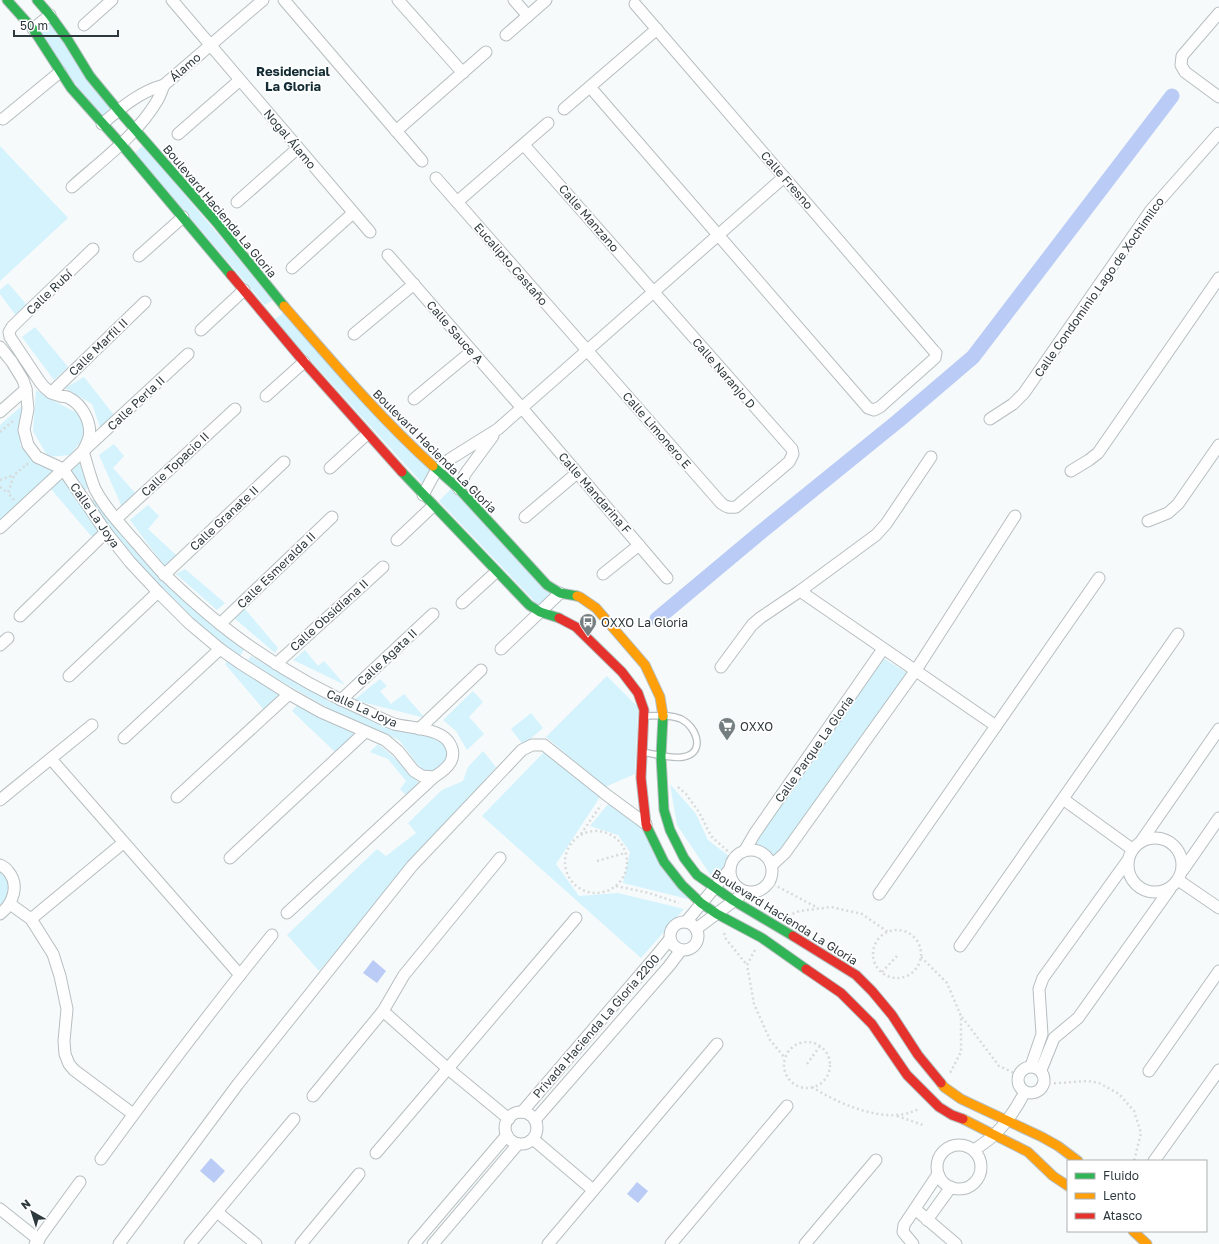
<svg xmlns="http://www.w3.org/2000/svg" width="1219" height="1244" font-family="'Golos Text',sans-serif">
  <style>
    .green { fill: #d4f3fd }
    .water { fill: #baccf5 }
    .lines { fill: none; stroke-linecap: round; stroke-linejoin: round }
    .canal { stroke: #baccf5; stroke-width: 15 }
    .lane-casing { stroke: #b7bec0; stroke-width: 8 }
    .street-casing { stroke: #b7bec0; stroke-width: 13 }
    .fast-casing { stroke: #b7bec0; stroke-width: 11 }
    .slow-casing { stroke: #b7bec0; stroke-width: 11 }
    .jam-casing { stroke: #b7bec0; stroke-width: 11 }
    .path { stroke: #d8dada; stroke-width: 2.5; stroke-dasharray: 2 3; stroke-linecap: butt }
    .lane { stroke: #fefefe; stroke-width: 5.5 }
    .street { stroke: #fefefe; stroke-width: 11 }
    .fast { stroke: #30b455; stroke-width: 9 }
    .slow { stroke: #ff9f0a; stroke-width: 9 }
    .jam { stroke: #e5322d; stroke-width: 9 }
    .labels { text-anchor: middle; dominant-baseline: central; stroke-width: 3.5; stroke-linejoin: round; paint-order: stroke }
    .street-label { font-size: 12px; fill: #2e393d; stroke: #fff }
    .poi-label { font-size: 12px; fill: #2e393d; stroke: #fff; text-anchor: start }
    .neighbourhood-label { font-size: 13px; font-weight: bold; fill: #142d34; stroke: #fff }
  </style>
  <rect width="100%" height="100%" fill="#f6fafb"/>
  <g class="green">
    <path d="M50,21L112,108L102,117L64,70L39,30Z"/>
    <path d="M143,145L273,300L265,305L135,153Z"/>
    <path d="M0,146L68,218L0,281Z"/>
    <path d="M8,283L27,305L17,317L0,294V290Z"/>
    <path d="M284,312L432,470L422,483L274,320Z"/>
    <path d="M35,327L68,367L54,380L22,337Z"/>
    <path d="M84,377L114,415L100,427L92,404L65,388Z"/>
    <path d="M36,390L54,401L81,415L86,435L70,455L48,457L33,431Z"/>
    <path d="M25,403L20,446L55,470L0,520V425Z"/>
    <path d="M114,444L124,456L113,468L136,494L122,507L99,455Z"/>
    <path d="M82,458L90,487L83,491L71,471Z"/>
    <path d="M62,476L100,530L92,537L51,489Z"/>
    <path d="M452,488L552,593L539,606L439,501Z"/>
    <path d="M97,498L147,565L207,620L245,647L239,658L200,628L140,569L89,502Z"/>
    <path d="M148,505L159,516L148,529L177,556L165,567L130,520Z"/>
    <path d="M185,569L225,603L217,610L176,574Z"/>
    <path d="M245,609L278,648L275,653L234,618Z"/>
    <path d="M305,650L318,666L324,661L345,685L293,660Z"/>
    <path d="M251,656L332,703L430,735L443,741L449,752L446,763L435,772L421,769L399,740L330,709L247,662Z"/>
    <path d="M883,658L907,673L774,858L764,850L752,846Z"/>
    <path d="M228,659L280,695L264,710L225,664Z"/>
    <path d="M607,676L638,707L635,774L605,787L546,737Z"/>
    <path d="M380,679L387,686L380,691L391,704L404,694L425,718L354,700Z"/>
    <path d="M473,691L483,702L469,717L484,734L467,750L456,731L443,720Z"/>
    <path d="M299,703L360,732L335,752L292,711Z"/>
    <path d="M531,713L543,728L523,745L511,729Z"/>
    <path d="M378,744L402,764L421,786L408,797L400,789L406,781L388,759L370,752Z"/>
    <path d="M483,751L496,767L319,971L287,935L377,849L386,856L416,833L408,823L442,790L463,781L468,767Z"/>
    <path d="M545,751L600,797L556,864L579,896L618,893L684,909L641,958L482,816Z"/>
    <path d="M670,784L696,814L708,840L730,857L714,880L677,825Z"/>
    <path d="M609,803L642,829L688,899L623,883L630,852L618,835L590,826Z"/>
    <path d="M0,870L9,883L7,900L0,905Z"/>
  </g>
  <g class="water">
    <path d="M373,960L386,971L377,983L363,973Z"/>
    <path d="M211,1158L225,1171L214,1183L200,1171Z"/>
    <path d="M637,1182L648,1191L638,1203L627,1194Z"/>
  </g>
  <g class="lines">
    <path class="canal" d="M657,619L761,532L898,421L973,357L1172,96"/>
    <defs>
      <path id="lane" d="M643,752C653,754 673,759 683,757C706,753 697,727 681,719C670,714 656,716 644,716"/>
      <g id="street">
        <path d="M172,0L370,232"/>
        <path d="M284,0L422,161"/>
        <path d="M398,0L463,73"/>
        <path d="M514,0L528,16"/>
        <path d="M1219,13L1182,56L1181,65L1185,72L1219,97"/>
        <path d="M84,25L112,0"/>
        <path d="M33,29L50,15"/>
        <path d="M506,35L546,0"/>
        <path d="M590,87L868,408L874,410L880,407L935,358L936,353L934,351L635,4"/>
        <path d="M564,109L657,29"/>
        <path d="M3,119L60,72"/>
        <path d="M102,124C122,107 139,92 164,85L263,0"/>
        <path d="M396,131L486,52"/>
        <path d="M178,134L240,80"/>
        <path d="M436,178L721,503C726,507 729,508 736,507L789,462L793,454L792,449L524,145"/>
        <path d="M72,187C101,161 137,135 157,101C160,96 162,90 164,85"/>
        <path d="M237,202L298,148"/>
        <path d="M457,202L548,123"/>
        <path d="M388,255L522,408L667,578"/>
        <path d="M139,256L183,217"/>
        <path d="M292,268L353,213"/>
        <path d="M201,330L244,290"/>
        <path d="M354,334L414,284"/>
        <path d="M0,347L12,362L23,380L26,389L28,409L24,430L28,445L37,457L63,469L106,532L130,562L158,592L189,623L220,649L240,663L289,694L321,712L385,740L398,751L414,771L422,776L434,777C447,769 460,758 448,741C438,728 409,728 394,724C386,721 378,717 370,713C328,695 288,673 251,647C220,626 192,601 165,575C154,564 144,551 133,539C120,524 104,507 95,489C90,477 87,464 83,451C85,447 88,442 89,437C92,423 82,404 69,398C67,396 63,397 60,396C51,394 45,389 40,382L10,337L9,332L12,327L17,322L93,249"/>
        <path d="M51,393L145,302"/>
        <path d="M266,396L304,362"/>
        <path d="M414,399L472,351"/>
        <path d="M0,412L26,389"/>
        <path d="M990,419L1013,404L1024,393L1151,210L1219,133"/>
        <path d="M330,468L367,434"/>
        <path d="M1071,471L1089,460L1098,453L1219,278"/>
        <path d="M459,489L465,474L493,436"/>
        <path d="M423,495L437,469L450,459L498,429L784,177"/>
        <path d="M525,517L577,473"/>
        <path d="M116,519L235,409"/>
        <path d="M1148,521L1168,513L1178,504L1219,445"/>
        <path d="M0,528L188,354"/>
        <path d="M397,540L433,506"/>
        <path d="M603,574L639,545"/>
        <path d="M164,575L284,462"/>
        <path d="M800,591L996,726"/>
        <path d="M462,603L496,572"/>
        <path d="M20,616L106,532"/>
        <path d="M220,624L332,517"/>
        <path d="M0,645L8,638"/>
        <path d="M501,649L560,593"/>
        <path d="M276,664L383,567"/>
        <path d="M721,667L752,625L760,618L800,591L876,535L886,524L931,457"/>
        <path d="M69,676L158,592"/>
        <path d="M341,700L433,614"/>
        <path d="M419,729L481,670"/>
        <path d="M124,738L220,649"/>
        <path d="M51,759L240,975"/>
        <path d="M177,797L289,694"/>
        <path d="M1063,799L1132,849"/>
        <path d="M0,800L92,725"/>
        <circle cx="1155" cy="865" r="27"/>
        <path d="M1142,840L1219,729"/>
        <circle cx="751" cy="871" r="21"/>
        <path d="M745,850L755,833L883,649"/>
        <path d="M230,858L365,732"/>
        <path d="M0,865C2,866 6,868 8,871C20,885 13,904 0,914"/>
        <path d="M772,865L785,853L916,670L1015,516"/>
        <path d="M1183,870L1219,818"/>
        <path d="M1178,880L1219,908"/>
        <path d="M879,894L1099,578"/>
        <path d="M10,904L31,919L53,954L60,976L67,1009L64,1041L65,1054L69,1064L74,1070L133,1114"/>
        <path d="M287,913L434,777"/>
        <path d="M31,919L123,843"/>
        <circle cx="684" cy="936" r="14"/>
        <path d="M686,922L730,869"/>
        <path d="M696,929L739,897"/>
        <path d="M960,946L1178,634"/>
        <path d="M383,1011L447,1068L509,1119"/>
        <path d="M1031,1066L1042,1034L1039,989L1043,978L1128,860"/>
        <circle cx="1031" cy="1080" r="13"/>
        <path d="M1041,1070L1054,1038L1078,1018L1170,889"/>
        <path d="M1149,1071L1219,971"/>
        <path d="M313,1096L383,1011L404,975L500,858"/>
        <path d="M522,1112L656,956L670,939"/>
        <circle cx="521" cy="1128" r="16"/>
        <path d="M535,1120L669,966L681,950"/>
        <path d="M533,1139L593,1190"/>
        <circle cx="959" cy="1167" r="22"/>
        <path d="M974,1150C981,1145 988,1141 994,1135C1007,1123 1017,1107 1025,1092"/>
        <path d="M376,1153L576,918"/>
        <path d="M101,1159C156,1083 213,1008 272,935"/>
        <path d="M1154,1161L1219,1070"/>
        <path d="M0,1209L39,1240"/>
        <path d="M915,1209L956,1244"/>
        <path d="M217,1212L256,1244"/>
        <path d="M927,1220L951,1187"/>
        <path d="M35,1244L80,1182"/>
        <path d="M119,1244L238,1084L412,866L522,750L532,745H544L608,796L646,824"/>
        <path d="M190,1244L294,1119"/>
        <path d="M301,1244L359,1174"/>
        <path d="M414,1244L507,1135"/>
        <path d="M433,1244L518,1144"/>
        <path d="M548,1244L717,1044"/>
        <path d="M671,1244L787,1106"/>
        <path d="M805,1244L876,1160"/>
        <path d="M913,1244L903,1232L904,1225L938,1174"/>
      </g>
      <g id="fast">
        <path d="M7,0L33,29L71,88L121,144L231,275"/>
        <path d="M37,0L50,15L68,40L90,76L118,110L217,223L284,306"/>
        <path d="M433,466L459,489L547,585L560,593L577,596"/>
        <path d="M402,472L529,605L540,612L559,618"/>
        <path d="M663,716L661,756L664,810L670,830L684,858L697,875L734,901L793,936"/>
        <path d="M647,827L664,862L682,885L701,903L717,914L762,938L806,969"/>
      </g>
      <g id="slow">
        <path d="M284,306C332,361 379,417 433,466"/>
        <path d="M577,596L580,597L596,608L645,665L660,697L663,716"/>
        <path d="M941,1083L944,1087L961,1099L1042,1137L1058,1146L1078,1161"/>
        <path d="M963,1119L1028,1152L1053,1176L1068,1186"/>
        <path d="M1133,1231L1147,1244"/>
      </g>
      <g id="jam">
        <path d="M231,275L304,362L402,472"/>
        <path d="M559,618L576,627L622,672L638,693L644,710L641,778L646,824L647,827"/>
        <path d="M793,936L856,975L872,991L892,1015L918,1055L941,1083"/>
        <path d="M806,969L841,993L872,1024L907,1075L939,1107L952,1115L963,1119"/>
      </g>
    </defs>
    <use href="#lane" class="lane-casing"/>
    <use href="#street" class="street-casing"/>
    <use href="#fast" class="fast-casing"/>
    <use href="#slow" class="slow-casing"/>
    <use href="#jam" class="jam-casing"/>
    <g class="path">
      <path d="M0,432L13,421"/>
      <path d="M0,480L14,475"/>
      <path d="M0,487L8,493"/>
      <path d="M14,500L8,493L14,475L27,464L28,465"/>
      <path d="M678,787L686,794L699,812L711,836L734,857"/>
      <circle cx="596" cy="862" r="31"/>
      <path d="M581,834L601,805"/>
      <path d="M597,861L625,853"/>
      <path d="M769,882L818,908"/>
      <path d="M616,886L649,893L679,903"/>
      <path d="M788,916L799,911L831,907L862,914L888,932"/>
      <circle cx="897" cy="954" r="24"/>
      <path d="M724,933L726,939L747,965"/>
      <path d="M755,950L747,965L754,1004L770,1040L785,1058"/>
      <path d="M921,957L947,983L961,1016V1052L950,1073"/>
      <path d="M882,972L897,956"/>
      <path d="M962,1017L999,1066L1019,1075"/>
      <circle cx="807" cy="1065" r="23"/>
      <path d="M807,1064L820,1046"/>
      <path d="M1044,1084L1088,1081L1099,1083L1119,1094L1134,1111L1141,1133L1134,1161"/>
      <path d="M812,1087C839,1104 889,1127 920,1108"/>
      <path d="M897,1116L923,1125"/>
    </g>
    <use href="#lane" class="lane"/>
    <use href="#street" class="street"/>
    <use href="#fast" class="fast"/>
    <use href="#slow" class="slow"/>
    <use href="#jam" class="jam"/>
  </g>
  <defs>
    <symbol id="bus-pin" viewBox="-11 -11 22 30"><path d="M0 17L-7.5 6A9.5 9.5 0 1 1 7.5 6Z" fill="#747d80" stroke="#fff"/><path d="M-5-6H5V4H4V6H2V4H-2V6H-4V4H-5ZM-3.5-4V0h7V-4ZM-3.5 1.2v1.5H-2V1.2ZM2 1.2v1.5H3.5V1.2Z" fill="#fff"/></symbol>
    <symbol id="supermarket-pin" viewBox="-11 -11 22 30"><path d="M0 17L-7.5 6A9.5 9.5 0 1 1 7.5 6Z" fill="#747d80" stroke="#fff"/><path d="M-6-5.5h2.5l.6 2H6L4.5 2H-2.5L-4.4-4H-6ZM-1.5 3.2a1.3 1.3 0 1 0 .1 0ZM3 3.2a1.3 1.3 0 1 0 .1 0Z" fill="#fff"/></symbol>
  </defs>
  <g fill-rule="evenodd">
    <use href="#bus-pin" x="578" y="612" width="20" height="27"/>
    <use href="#supermarket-pin" x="717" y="716" width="20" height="27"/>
  </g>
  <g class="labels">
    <g class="street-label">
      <text transform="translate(185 67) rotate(-41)">Álamo</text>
      <text transform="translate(290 139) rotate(50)">Nogal Álamo</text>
      <text transform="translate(787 180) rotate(49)">Calle Fresno</text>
      <text transform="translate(220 211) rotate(50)">Boulevard Hacienda La Gloria</text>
      <text transform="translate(589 218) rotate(49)">Calle Manzano</text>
      <text transform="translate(511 264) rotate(49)">Eucalipto Castaño</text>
      <text transform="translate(1099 287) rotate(-55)">Calle Condominio Lago de Xochimilco</text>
      <text transform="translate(49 292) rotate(-44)">Calle Rubí</text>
      <text transform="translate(455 332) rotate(49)">Calle Sauce A</text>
      <text transform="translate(98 347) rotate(-44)">Calle Marfil II</text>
      <text transform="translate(724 373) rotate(49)">Calle Naranjo D</text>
      <text transform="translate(136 403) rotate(-43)">Calle Perla II</text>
      <text transform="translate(657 430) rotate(49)">Calle Limonero E</text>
      <text transform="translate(435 451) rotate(45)">Boulevard Hacienda La Gloria</text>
      <text transform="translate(175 464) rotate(-43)">Calle Topacio II</text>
      <text transform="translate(595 493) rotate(49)">Calle Mandarina F</text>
      <text transform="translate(95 515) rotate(55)">Calle La Joya</text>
      <text transform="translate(224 518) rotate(-43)">Calle Granate II</text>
      <text transform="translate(276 570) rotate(-44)">Calle Esmeralda II</text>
      <text transform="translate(329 615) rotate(-42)">Calle Obsidiana II</text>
      <text transform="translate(387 657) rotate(-43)">Calle Agata II</text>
      <text transform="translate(362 708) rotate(24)">Calle La Joya</text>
      <text transform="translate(814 749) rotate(-55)">Calle Parque La Gloria</text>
      <text transform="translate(785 917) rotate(32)">Boulevard Hacienda La Gloria</text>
      <text transform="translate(596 1026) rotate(-49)">Privada Hacienda La Gloria 2200</text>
    </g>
    <g class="poi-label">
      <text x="601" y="622">OXXO La Gloria</text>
      <text x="740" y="726">OXXO</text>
    </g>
    <g class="neighbourhood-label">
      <text x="293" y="71">Residencial<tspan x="293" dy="15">La Gloria</tspan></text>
    </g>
  </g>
  <rect x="1067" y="1160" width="140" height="72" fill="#ffffff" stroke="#abb0b1"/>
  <rect x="1075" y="1173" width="20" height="6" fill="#30b455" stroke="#abb0b1"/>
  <text x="1103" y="1180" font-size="12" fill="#2e393d">Fluido</text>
  <rect x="1075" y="1193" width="20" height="6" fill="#ff9f0a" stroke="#abb0b1"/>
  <text x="1103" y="1200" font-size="12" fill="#2e393d">Lento</text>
  <rect x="1075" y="1213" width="20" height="6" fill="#e5322d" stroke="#abb0b1"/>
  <text x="1103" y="1220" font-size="12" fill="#2e393d">Atasco</text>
  <g transform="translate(32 1212) rotate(321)" stroke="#ffffff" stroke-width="3" paint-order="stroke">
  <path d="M0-3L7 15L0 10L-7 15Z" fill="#2e393d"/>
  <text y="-6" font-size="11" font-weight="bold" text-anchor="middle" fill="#2e393d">N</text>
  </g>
  <path d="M14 30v6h104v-6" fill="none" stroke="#2e393d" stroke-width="2"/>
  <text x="20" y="30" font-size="12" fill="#2e393d" stroke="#ffffff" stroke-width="3" paint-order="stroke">50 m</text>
</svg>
